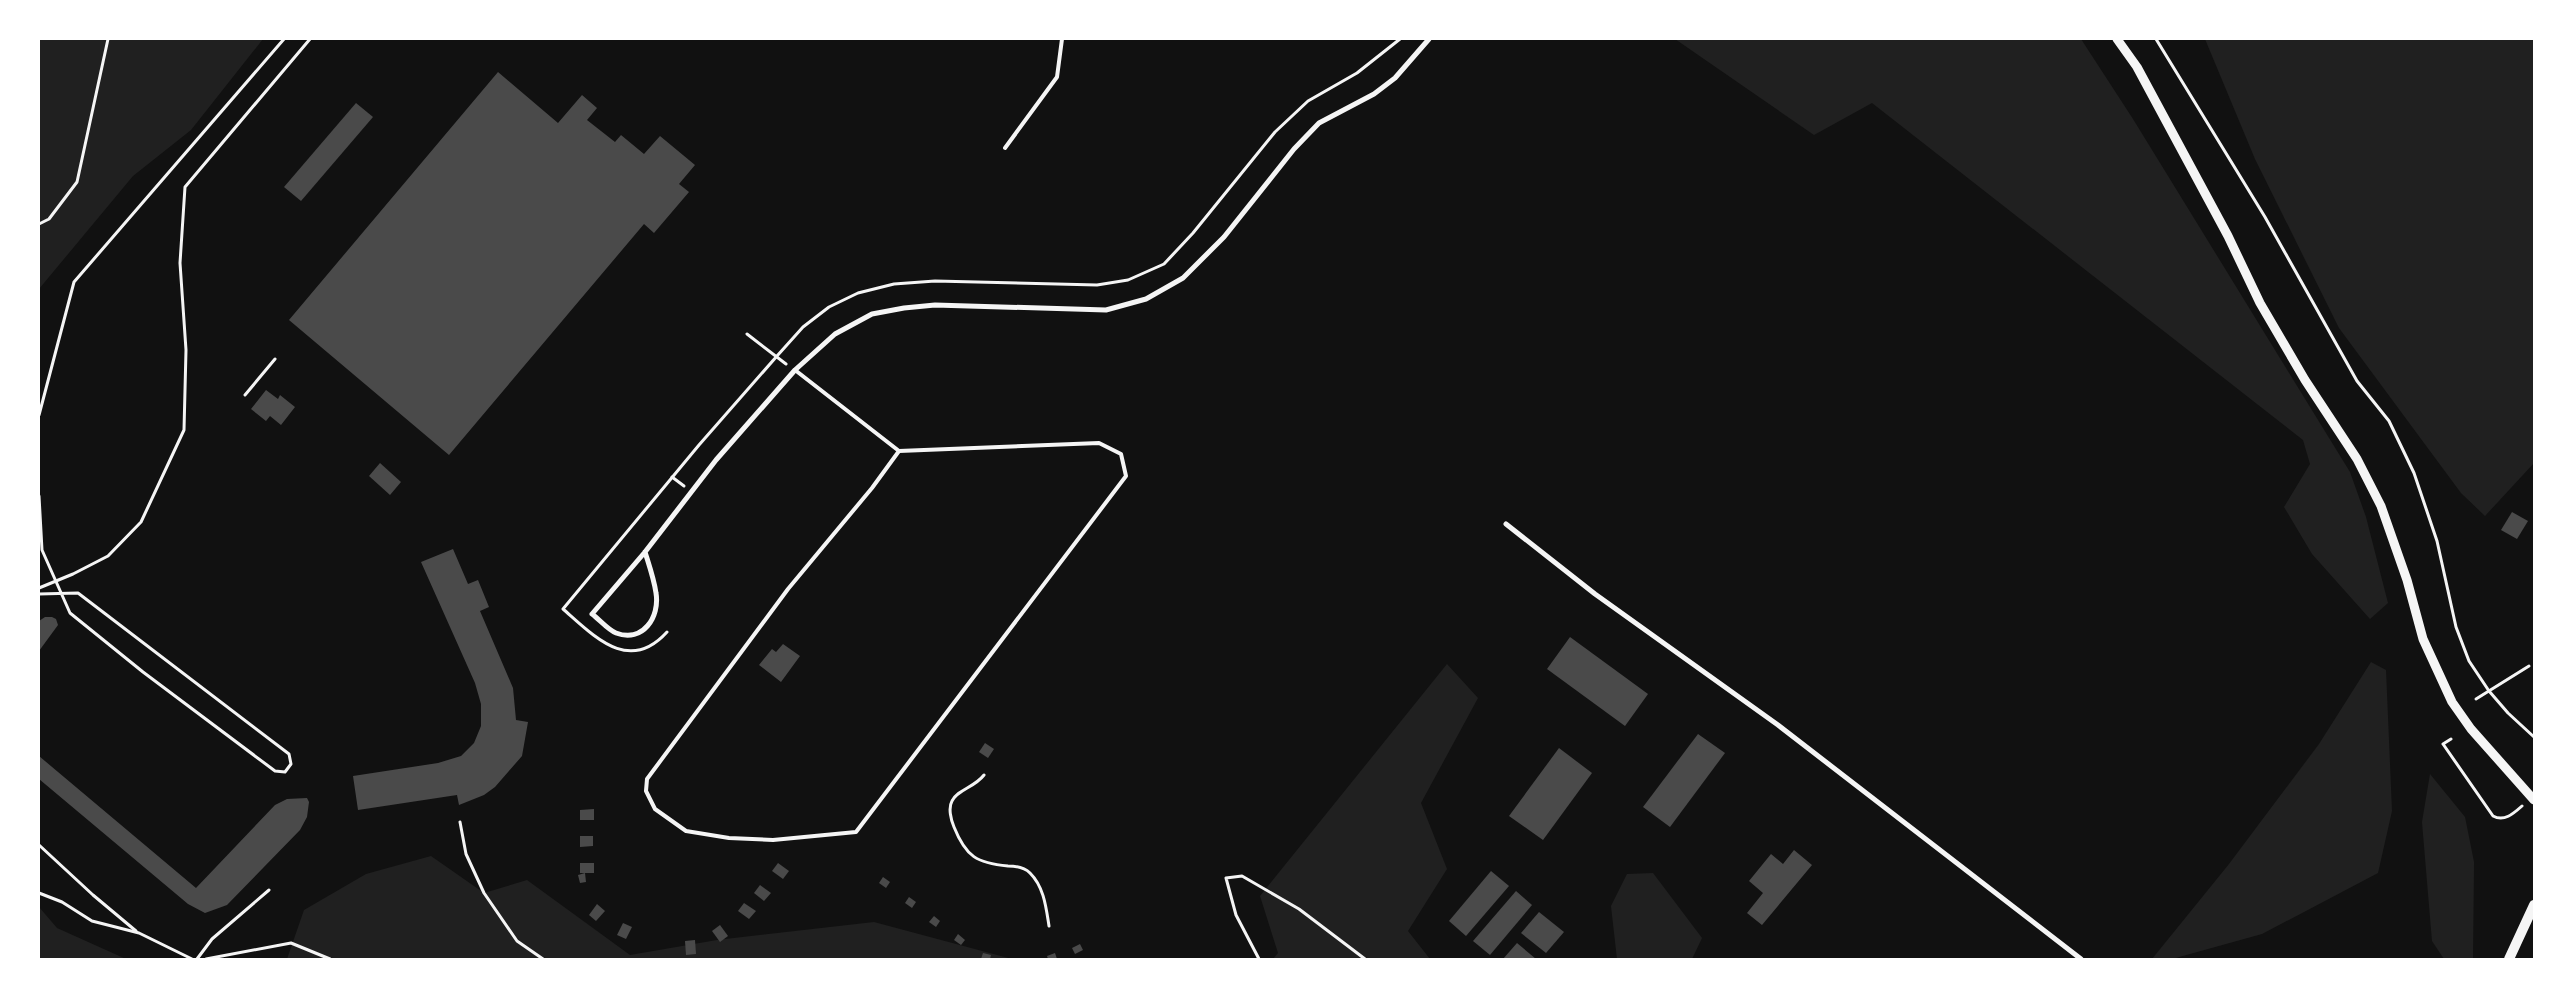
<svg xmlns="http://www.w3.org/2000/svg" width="2573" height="998" font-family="Lato,sans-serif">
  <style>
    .green { fill: #202020 }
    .building { fill: #4a4a4a }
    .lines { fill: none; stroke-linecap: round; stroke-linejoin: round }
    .path { stroke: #f5f5f5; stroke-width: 3 }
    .service { stroke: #f5f5f5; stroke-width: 4 }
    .minor { stroke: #f5f5f5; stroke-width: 5 }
    .tertiary { stroke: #f5f5f5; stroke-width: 9 }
    .secondary { stroke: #f5f5f5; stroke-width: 10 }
  </style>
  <rect width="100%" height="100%" fill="#111"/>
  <g class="green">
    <path d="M39,39H263L191,130L133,176L39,289Z"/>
    <path d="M1675,39H2081L2133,119L2350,472L2366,517L2388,603L2370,619L2312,554L2284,507L2310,464L2303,440L1872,103L1814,135Z"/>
    <path d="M2205,39H2534V463L2485,516L2461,493L2339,328L2255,159Z"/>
    <path d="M2371,662L2386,670L2392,811L2378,873L2262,934L2172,959H2152L2229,864L2319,744Z"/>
    <path d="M1447,664L1478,698L1421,803L1447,869L1408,931L1430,959H1273L1278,953L1260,896Z"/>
    <path d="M2430,774L2465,817L2474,862L2473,958L2470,959H2444L2432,941L2422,822Z"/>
    <path d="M431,856L484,893L527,880L630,955L717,940L874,922L1012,959H287L304,910L366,874Z"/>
    <path d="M1653,873L1702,938L1692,959H1617L1611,906L1627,874Z"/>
    <path d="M39,907L57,928L126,959H39Z"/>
  </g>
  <g class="building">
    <path d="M498,72L558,123L582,95L597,108L587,120L615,142L621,135L644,154L660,136L695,165L679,184L689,192L654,233L644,224L449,455L289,320Z"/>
    <path d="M356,103L373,117L301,201L284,187Z"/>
    <path d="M266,390L278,399L280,395L295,407L281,425L270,416L266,421L251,409Z"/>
    <path d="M380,463L401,482L390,495L369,476Z"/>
    <path d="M2512,512L2528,521L2517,539L2501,530Z"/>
    <path d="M453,549L468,584L478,580L489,607L480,611L513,688L516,720L528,722L522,756L495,787L484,795L459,805L457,795L358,810L353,776L438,763L461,756L474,743L481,726V704L475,683L421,562Z"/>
    <path d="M45,617H52L56,619L58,625L39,651V621Z"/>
    <path d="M1570,637L1648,694L1625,726L1547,669Z"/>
    <path d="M783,644L800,656L781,682L759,665L772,649L776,652Z"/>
    <path d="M1698,734L1725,753L1670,827L1643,807Z"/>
    <path d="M985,743L994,749L988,758L979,752Z"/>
    <path d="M1559,748L1592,773L1543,840L1509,816Z"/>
    <path d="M39,756L196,888L275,805L287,799L307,798L309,802L307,817L300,830L227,905L205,913L188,904L39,779Z"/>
    <path d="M594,809V820H580V810Z"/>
    <path d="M580,836H593V846L580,847Z"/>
    <path d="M1794,850L1812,865L1762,925L1747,913L1763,893L1749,881L1771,854L1783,864Z"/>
    <rect x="580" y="863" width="14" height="10"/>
    <path d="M778,863L789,871L783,879L772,871Z"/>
    <path d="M1491,871L1509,886L1466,936L1449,921Z"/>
    <path d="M585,873L586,882L580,883L578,875Z"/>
    <path d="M883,877L890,882L886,888L879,883Z"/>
    <path d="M760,885L771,893L764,901L754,893Z"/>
    <path d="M1516,891L1532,905L1490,955L1473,941Z"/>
    <path d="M909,897L916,902L912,908L905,903Z"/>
    <path d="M744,903L756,911L749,919L738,911Z"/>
    <path d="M597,904L605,911L596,921L589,915Z"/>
    <path d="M1539,912L1564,932L1546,953L1521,933Z"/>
    <path d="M934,916L940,921L936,927L929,922Z"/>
    <path d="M623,923L632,927L626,939L617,935Z"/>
    <path d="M720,925L728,936L720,942L712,931Z"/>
    <path d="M958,934L965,940L961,945L954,940Z"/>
    <path d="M695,940L696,954L686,955L685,941Z"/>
    <path d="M1517,943L1536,959H1503Z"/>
    <path d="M1080,944L1083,950L1075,954L1072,948Z"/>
    <path d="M983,953L991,955L990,959H981Z"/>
    <path d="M1055,953L1057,959H1048L1047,956Z"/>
  </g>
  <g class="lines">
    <g class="path">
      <path d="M2156,39L2265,217L2357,381L2389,421L2414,473L2437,541L2456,627L2469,661L2489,691L2508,713L2534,737"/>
      <path d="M39,224L49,219L77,182L108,39"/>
      <path d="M747,334L786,364"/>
      <path d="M245,395L275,359"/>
      <path d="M39,415L74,282L284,39"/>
      <path d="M672,477L684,486"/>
      <path d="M39,496L42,550L70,613L143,672L275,771L285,772L291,764L289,754L78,593L39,594"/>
      <path d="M39,588L73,574L108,556L141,522L184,430L186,350L180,263L185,187L310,39"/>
      <path d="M667,632C629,674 595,637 563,609L699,445L777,356L803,327L829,307L858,293L894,284L935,281L1097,285L1128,280L1164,264L1193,233L1275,132L1308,101L1357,73L1400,39"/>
      <path d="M2476,699L2529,666"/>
      <path d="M2451,739L2443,744L2493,816C2504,822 2513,814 2522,806"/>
      <path d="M984,775C974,788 958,789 952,801C948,808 951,820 954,827C966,857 977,863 1008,866C1016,866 1024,867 1030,873C1044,887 1046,907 1049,926"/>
      <path d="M460,822L466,854L484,893L517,941L543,959"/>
      <path d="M39,845L93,895L136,931"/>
      <path d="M39,893L62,902L92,921L139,933L192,959"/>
      <path d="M197,959L212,939L269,890"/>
      <path d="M206,959L291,943L330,959"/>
      <path d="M1259,959L1236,915L1226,878L1242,876L1299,909L1365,959"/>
    </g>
    <g class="service">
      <path d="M1005,148L1057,77L1062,39"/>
      <path d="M795,370L899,451"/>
      <path d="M1099,443L1121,454L1126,476L856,832L773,840L729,838L686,831L655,809L646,791L647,779L788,589L872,488L899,451Z"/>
    </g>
    <g class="minor">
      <path d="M1506,524L1595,594L1778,725L2081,959"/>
      <path d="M645,552C649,565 654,579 656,593C660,617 643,643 616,633C608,630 599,619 592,614L645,552L716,460L795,370L835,334L872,314L904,308L935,305L1106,310L1146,299L1183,278L1224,237L1294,149L1319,123L1374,94L1395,78L1429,39"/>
    </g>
    <path class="tertiary" d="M2117,39L2137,67L2228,236L2260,303L2305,380L2357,459L2381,506L2407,580L2423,639L2452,702L2471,729L2534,800"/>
    <path class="secondary" d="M2509,959L2534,905"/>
  </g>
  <rect width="2573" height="998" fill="none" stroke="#ffffff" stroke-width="80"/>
</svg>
